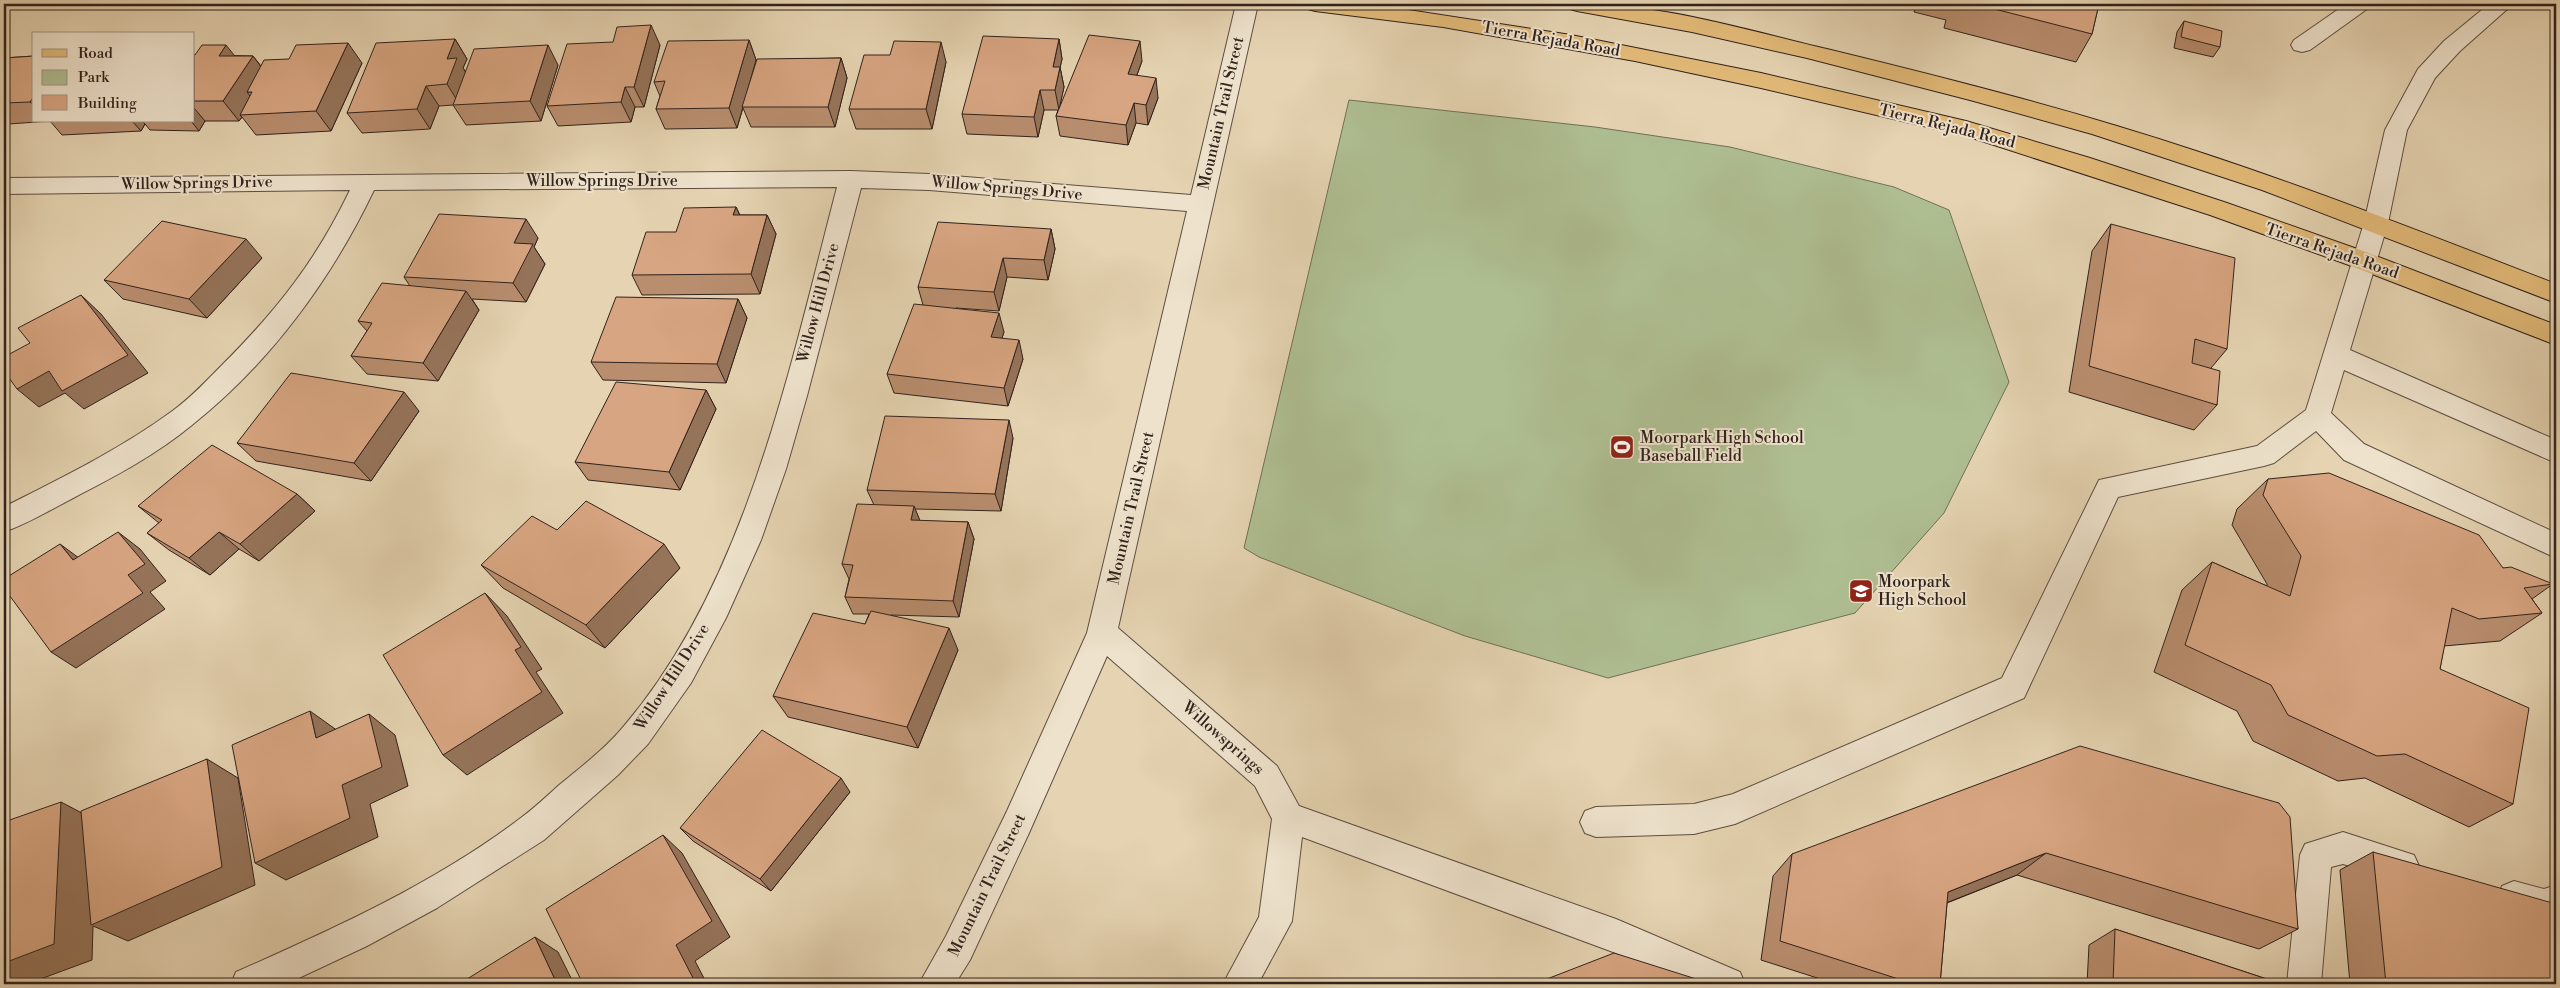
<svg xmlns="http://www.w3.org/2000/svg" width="2560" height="988" font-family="'Libre Bodoni',serif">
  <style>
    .green { fill: #aebe91; stroke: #707056 }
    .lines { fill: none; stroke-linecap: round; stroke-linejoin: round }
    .minor-casing { stroke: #5e4e41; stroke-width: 2 }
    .major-casing { stroke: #31221c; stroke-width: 2 }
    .minor { fill: #eee2cc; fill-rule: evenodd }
    .major { fill: #e2ba78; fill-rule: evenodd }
    .wall { fill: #b98e6f; stroke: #31221c }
    .shaded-wall { fill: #96745a; stroke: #31221c }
    .building { fill: #d7a581; stroke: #31221c }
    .labels { text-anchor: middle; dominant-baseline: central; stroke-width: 4; stroke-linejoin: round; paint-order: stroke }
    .street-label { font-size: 16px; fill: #31221c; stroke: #eee2cc }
    .poi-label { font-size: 16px; fill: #31221c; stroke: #eee2cc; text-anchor: start }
  </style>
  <rect width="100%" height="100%" fill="#e5d3b1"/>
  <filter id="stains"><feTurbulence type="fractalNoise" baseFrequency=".004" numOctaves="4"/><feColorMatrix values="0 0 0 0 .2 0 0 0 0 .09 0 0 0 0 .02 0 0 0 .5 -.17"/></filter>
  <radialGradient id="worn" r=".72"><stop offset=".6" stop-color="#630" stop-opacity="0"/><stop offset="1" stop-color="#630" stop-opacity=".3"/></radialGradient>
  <path class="green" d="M1349,100L1595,127L1730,147L1894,187L1949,210L2009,382L1944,513L1855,613L1608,678L1465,636L1259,557L1244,548Z"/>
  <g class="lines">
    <defs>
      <g id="minor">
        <path d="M1236,4H1258L1118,628L1277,766L1299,806L1616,919L1740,972L1745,984H1689L1613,952L1302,837L1292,921L1258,984H1223L1259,917L1272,819L1255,786L1107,656L1029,833L970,960L955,984H919L946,936L1007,811L1087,633L1187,211L929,190L861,188L807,396L786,469L761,540L726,618L691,683L648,744L618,775L544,840L437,908L367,946L286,984H231L236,972C333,929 433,884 518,820C532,810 545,798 558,786C581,767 605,749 624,726C747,582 790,366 837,187L374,190C331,280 270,363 192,425C157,454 116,476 75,497C52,509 29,523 4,532V507C61,478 119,450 171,412C191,398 207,380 224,363C278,309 317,259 350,190L4,194V178L851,171L929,174L1191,195Z"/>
        <path d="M2346,4H2371L2367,9L2310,50L2302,52L2294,50L2291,45L2294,40Z"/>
        <path d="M2489,4H2513L2460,51L2435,78L2407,130L2388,223L2350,350L2556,440V463L2344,370L2331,413L2364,444L2556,533V558L2344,460L2316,431L2274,463L2264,466L2118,497L2024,698L1735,824L1694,834L1596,837L1585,833L1580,822L1585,811L1596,807L1694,804L1733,794L2002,678L2099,480L2257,446L2306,410L2364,223L2385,130L2418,69L2444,41Z"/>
        <path d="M2343,832L2414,855L2419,866L2414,877L2403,882L2343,864L2331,867L2321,984H2287L2300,855L2305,844Z"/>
        <path d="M2514,881L2544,889L2556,885V917L2544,921L2502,908L2498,897L2502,886Z"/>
      </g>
      <g id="major">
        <path d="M1304,4H1369L1571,35L1761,73L1966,121L2090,158L2227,203L2363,251L2556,325V345L2346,264L2210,215L1966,136L1761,88L1635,61L1443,27L1315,11L1308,9Z"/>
        <path d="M1566,4C1649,0 1750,31 1831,50C1954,80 2076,111 2196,151C2318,191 2437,238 2556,284V303L2262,190L2092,134L1970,100L1807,58L1692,32L1577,11L1570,9Z"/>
      </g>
    </defs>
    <use href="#minor" class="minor-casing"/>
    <use href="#major" class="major-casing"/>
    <use href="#minor" class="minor"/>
    <use href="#major" class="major"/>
  </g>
  <g class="wall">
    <path d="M1917,4H2099L2092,34L2076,62L1944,28L1946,20L1914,12Z"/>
    <path d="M2184,21L2220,47L2213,57L2174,48L2177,32Z"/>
    <path d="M455,39L467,59L463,68L465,71L558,65L541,121L466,125L453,105L439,106L430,129L362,133L347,113Z"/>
    <path d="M1059,39L1062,59L1060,67L1064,87L1059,109L1142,61L1137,75L1158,98L1148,125L1136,123L1128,145L1060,136L1056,116L1058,110H1044L1038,137L967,134L962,114Z"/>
    <path d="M749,40L756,60L841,58L847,78L835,127H751L743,108L737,128L665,129L656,109L660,96L654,82Z"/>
    <path d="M660,45L644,107H635L631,122L558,126L547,106Z"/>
    <path d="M194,55L253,56L261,66L362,63L331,131L256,135L242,117L239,121H205L199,131L150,130L145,124L141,131L62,135L50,121L9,124L6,130H4V58L34,56V121H194Z"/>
    <path d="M946,62L932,129H856L849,109Z"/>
    <path d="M736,207L740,215H767L776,234L760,294L642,295L632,275L676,232Z"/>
    <path d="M2111,224L2227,349L2211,368L2217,405L2194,430L2069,392L2092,251Z"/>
    <path d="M1051,229L1055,249L1048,280L1007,277L999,311L956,308L1004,332L1002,338L1023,359L1008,406L894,393L887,374L923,305L918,287Z"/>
    <path d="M538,238L534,247L545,264L526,302L472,299L479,310L438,381L367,374L351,356L367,331L358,321L410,286L404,277Z"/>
    <path d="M262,258L207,318L123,299L104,280Z"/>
    <path d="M738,299L747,318L726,383L603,380L591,362Z"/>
    <path d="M706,390L716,409L680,490L588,480L575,462Z"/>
    <path d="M419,411L371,481L256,461L237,443Z"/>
    <path d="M1013,438L1001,511L915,509L920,521L968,522L974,539L959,617L891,615L958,650L918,748L788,717L773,696L865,624L869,614H853L845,597L849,579L842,564L874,505L867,490Z"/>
    <path d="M2268,479L2503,568L2553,584L2532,599L2542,613L2500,641L2444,646L2440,669L2513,804L2469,827L2365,778L2338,781L2253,741L2237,711L2154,672L2182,590L2212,562L2267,586V584L2232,525L2237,509Z"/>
    <path d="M297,494L315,511L259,561L239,549L210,575L169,550L147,533L159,523L138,506Z"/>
    <path d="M557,530L680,568L605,648L503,588L481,565Z"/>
    <path d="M850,792L771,891L693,841L680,828Z"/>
    <path d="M2279,803L2298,929L2259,949L2017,875L1947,903L1940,984H1836L1761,960L1773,876L1792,854Z"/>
    <path d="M2373,852L2556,984H2350L2340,870Z"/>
    <path d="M2115,929L2282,984H2087L2089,945Z"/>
  </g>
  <g class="shaded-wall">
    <path d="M651,25L660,45L644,107L634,87Z"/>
    <path d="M455,39L467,59L463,68L469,78L460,105L447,84V59Z"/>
    <path d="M1059,39L1062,59L1056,87L1053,67Z"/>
    <path d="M749,40L756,60L737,128L729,108Z"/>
    <path d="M1140,41L1142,61L1130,94L1128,74Z"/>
    <path d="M941,42L946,62L932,129L926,109Z"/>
    <path d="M348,43L362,63L331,131L316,111Z"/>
    <path d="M226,45L242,65L219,56Z"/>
    <path d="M548,45L558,65L541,121L530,101Z"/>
    <path d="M253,56L268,76L252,92H247L253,100L240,115L242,117L239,121L223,101Z"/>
    <path d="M841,58L847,78L835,127L828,107Z"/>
    <path d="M1060,67L1064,87L1059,110L1055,90Z"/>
    <path d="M1156,78L1158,98L1148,125L1146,105Z"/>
    <path d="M426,86L439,106L430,129L417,109Z"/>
    <path d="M625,87L635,107L631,122L621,102Z"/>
    <path d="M1040,90L1044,110L1038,137L1034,117Z"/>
    <path d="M34,96V105L30,102Z"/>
    <path d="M1134,103L1136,123L1128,145L1126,125Z"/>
    <path d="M194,108L205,121L199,131L191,121H194Z"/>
    <path d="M4,118L9,124L6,130L4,128Z"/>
    <path d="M132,121H142L145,124L141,131Z"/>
    <path d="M736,207L745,227L733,215Z"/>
    <path d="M767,215L776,234L760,294L751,274Z"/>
    <path d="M526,219L538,238L534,247L545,264L526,302L513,283L514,243Z"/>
    <path d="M1051,229L1055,249L1048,280L1044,260Z"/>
    <path d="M246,239L262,258L207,318L189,299Z"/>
    <path d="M1003,258L1007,277L999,311L994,292Z"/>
    <path d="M466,291L479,310L438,381L423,363Z"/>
    <path d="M81,295L101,314L148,373L84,409L65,393L39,407L17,389Z"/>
    <path d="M738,299L747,318L726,383L717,364Z"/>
    <path d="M999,313L1004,332L996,356L991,337Z"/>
    <path d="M1019,340L1023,359L1008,406L1004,388Z"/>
    <path d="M706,390L716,409L680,490L669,472Z"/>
    <path d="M404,392L419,411L371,481L354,463Z"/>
    <path d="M1009,420L1013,438L1001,511L995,494Z"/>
    <path d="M297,494L315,511L259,561L240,544Z"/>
    <path d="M914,506L921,523L911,520Z"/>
    <path d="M968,522L974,539L959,617L953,601Z"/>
    <path d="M118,532L140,549L166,581L150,592L165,609L76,668L51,652L128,575Z"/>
    <path d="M219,532L239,549L210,575L189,558Z"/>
    <path d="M60,544L83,561L73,560Z"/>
    <path d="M664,544L680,568L605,648L586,625Z"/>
    <path d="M485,593L507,616L542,669L536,672L563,713L467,775L443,755L515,650Z"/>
    <path d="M949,628L958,650L918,748L907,727Z"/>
    <path d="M310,711L338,731L316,738Z"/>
    <path d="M369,714L395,735L408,786L370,804L378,837L286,880L255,863Z"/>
    <path d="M207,759L238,778L255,885L128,941L93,926L92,960L27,984H4V963L61,802L97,821Z"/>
    <path d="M841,778L850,792L771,891L760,879Z"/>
    <path d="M663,835L682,853L730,937L695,961L707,984H688L676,945Z"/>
    <path d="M2046,853L2017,875L1923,912L1948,892Z"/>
    <path d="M535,937L558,952L574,984H557Z"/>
  </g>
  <g class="building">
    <path d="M1975,4H2099L2092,34Z"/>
    <path d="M2184,21L2222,31L2220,47L2181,37Z"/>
    <path d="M651,25L634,87H625L621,102L547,106L567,44L613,42L617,27Z"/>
    <path d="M1089,35L1140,41L1128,74L1156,78L1146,105L1134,103L1126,125L1056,116Z"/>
    <path d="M983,36L1059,39L1053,67H1060L1055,90H1040L1034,117L962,114Z"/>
    <path d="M455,39L447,59L457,58L447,84L426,86L417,109L347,113L376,43Z"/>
    <path d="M749,40L729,108L656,109L665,81L654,82L668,41Z"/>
    <path d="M894,41L941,42L926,109H849L864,55H890Z"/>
    <path d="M348,43L316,111L240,115L252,92H247L264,60L289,59L296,45Z"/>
    <path d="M202,45H226L219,56H253L223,101H194V55H195Z"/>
    <path d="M548,45L530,101L453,105L474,49Z"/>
    <path d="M34,56V96L30,102L4,103V58Z"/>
    <path d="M841,58L828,107H742L757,59Z"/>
    <path d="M736,207L733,215H767L751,274L632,275L646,232H676L684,208Z"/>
    <path d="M439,214L526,219L514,243L533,244L513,283L404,277Z"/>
    <path d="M162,221L246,239L189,299L104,280Z"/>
    <path d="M938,222L1051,229L1044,260L1003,258L994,292L918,287Z"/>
    <path d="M2111,224L2235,258L2227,349L2195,339L2192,363L2220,371L2217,405L2089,366Z"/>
    <path d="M382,283L466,291L423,363L351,356L372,323L358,321Z"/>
    <path d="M81,295L128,355L62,391L49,371L17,389L4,371V357L30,343L18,328Z"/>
    <path d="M616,297L738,299L717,364L591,362Z"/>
    <path d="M914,304L999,313L991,337L1019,340L1004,388L887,374Z"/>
    <path d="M291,373L404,392L354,463L237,443Z"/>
    <path d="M616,382L706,390L669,472L575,462Z"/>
    <path d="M885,416L1009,420L995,494L867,490Z"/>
    <path d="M212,445L297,494L240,544L219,532L189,558L147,533L162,520L138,506Z"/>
    <path d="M2329,473L2479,535L2503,568L2511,567L2553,584L2524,588L2542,613L2479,619L2452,608L2440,669L2529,708L2513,804L2405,754L2377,756L2288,715L2271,685L2185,645L2212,562L2290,596L2301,556L2263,495L2268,479Z"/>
    <path d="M586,501L664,544L586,625L481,565L532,516L557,530Z"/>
    <path d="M857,504L914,506L911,520L968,522L953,601L845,597L853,565L842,564Z"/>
    <path d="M118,532L145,564L128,575L143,593L51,652L4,588V579L60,544L73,560Z"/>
    <path d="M485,593L521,647L515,650L542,692L443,755L383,655Z"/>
    <path d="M871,611L949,628L907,727L773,696L813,613L865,624Z"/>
    <path d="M310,711L316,738L369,714L382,767L342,785L350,818L255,863L232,745Z"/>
    <path d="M762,730L841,778L760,879L680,828Z"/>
    <path d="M2080,746L2279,803L2290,817L2298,929L2046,853L1948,892L1940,984H1914L1780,941L1792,854Z"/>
    <path d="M207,759L222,867L91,925L81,811Z"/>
    <path d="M61,802L54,944L4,963V822Z"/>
    <path d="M663,835L712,921L676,945L694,980L688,984H583L546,909Z"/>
    <path d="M2373,852L2556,904V984H2386Z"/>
    <path d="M2115,929L2282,984H2113Z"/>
    <path d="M535,937L557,984H459Z"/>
    <path d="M1614,953L1712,984H1534Z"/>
  </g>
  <defs>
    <symbol id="stadium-square" viewBox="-11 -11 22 22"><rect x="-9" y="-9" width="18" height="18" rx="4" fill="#8f2418" stroke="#eee2cc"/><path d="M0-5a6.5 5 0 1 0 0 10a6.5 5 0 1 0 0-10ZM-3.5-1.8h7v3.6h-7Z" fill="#fff"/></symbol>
    <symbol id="school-square" viewBox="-11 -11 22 22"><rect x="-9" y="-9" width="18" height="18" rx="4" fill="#8f2418" stroke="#eee2cc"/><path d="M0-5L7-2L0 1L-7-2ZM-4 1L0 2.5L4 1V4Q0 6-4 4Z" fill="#fff"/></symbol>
  </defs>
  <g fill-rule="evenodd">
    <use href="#stadium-square" x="1608" y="433" width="28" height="28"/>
    <use href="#school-square" x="1847" y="577" width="28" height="28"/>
  </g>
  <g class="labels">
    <g class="street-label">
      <text transform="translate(1551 39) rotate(10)">Tierra Rejada Road</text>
      <text transform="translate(1221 113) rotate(-77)">Mountain Trail Street</text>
      <text transform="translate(1947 126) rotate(14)">Tierra Rejada Road</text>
      <text x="602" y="181">Willow Springs Drive</text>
      <text transform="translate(197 183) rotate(-1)">Willow Springs Drive</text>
      <text transform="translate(1007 188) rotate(5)">Willow Springs Drive</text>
      <text transform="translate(2332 251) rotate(19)">Tierra Rejada Road</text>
      <text transform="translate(818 303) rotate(-75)">Willow Hill Drive</text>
      <text transform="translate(1131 508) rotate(-77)">Mountain Trail Street</text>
      <text transform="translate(672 677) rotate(-57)">Willow Hill Drive</text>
      <text transform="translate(1223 738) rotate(41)">Willowsprings</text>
      <text transform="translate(987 885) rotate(-64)">Mountain Trail Street</text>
    </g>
    <g class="poi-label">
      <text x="1640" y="438">Moorpark High School<tspan x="1640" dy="18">Baseball Field</tspan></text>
      <text x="1878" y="582">Moorpark<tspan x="1878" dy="18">High School</tspan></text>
    </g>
  </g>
  <rect width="2560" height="988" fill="none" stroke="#e5d3b1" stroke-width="20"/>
  <rect x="5" y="5" width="2550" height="978" fill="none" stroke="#31221c" stroke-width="2.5"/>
  <rect x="10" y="10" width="2540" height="968" fill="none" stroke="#31221c"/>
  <rect x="32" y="32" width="162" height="90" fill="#eee2cc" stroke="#a29586"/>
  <rect x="42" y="49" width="25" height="8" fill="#e2ba78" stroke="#a29586"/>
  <text x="78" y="58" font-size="15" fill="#31221c">Road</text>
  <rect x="42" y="70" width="25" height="15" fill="#aebe91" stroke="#a29586"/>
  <text x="78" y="82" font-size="15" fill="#31221c">Park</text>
  <rect x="42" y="95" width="25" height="15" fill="#d7a581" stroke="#a29586"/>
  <text x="78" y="108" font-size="15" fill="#31221c">Building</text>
  <rect width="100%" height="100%" filter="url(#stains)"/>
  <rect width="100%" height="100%" fill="url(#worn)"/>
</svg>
